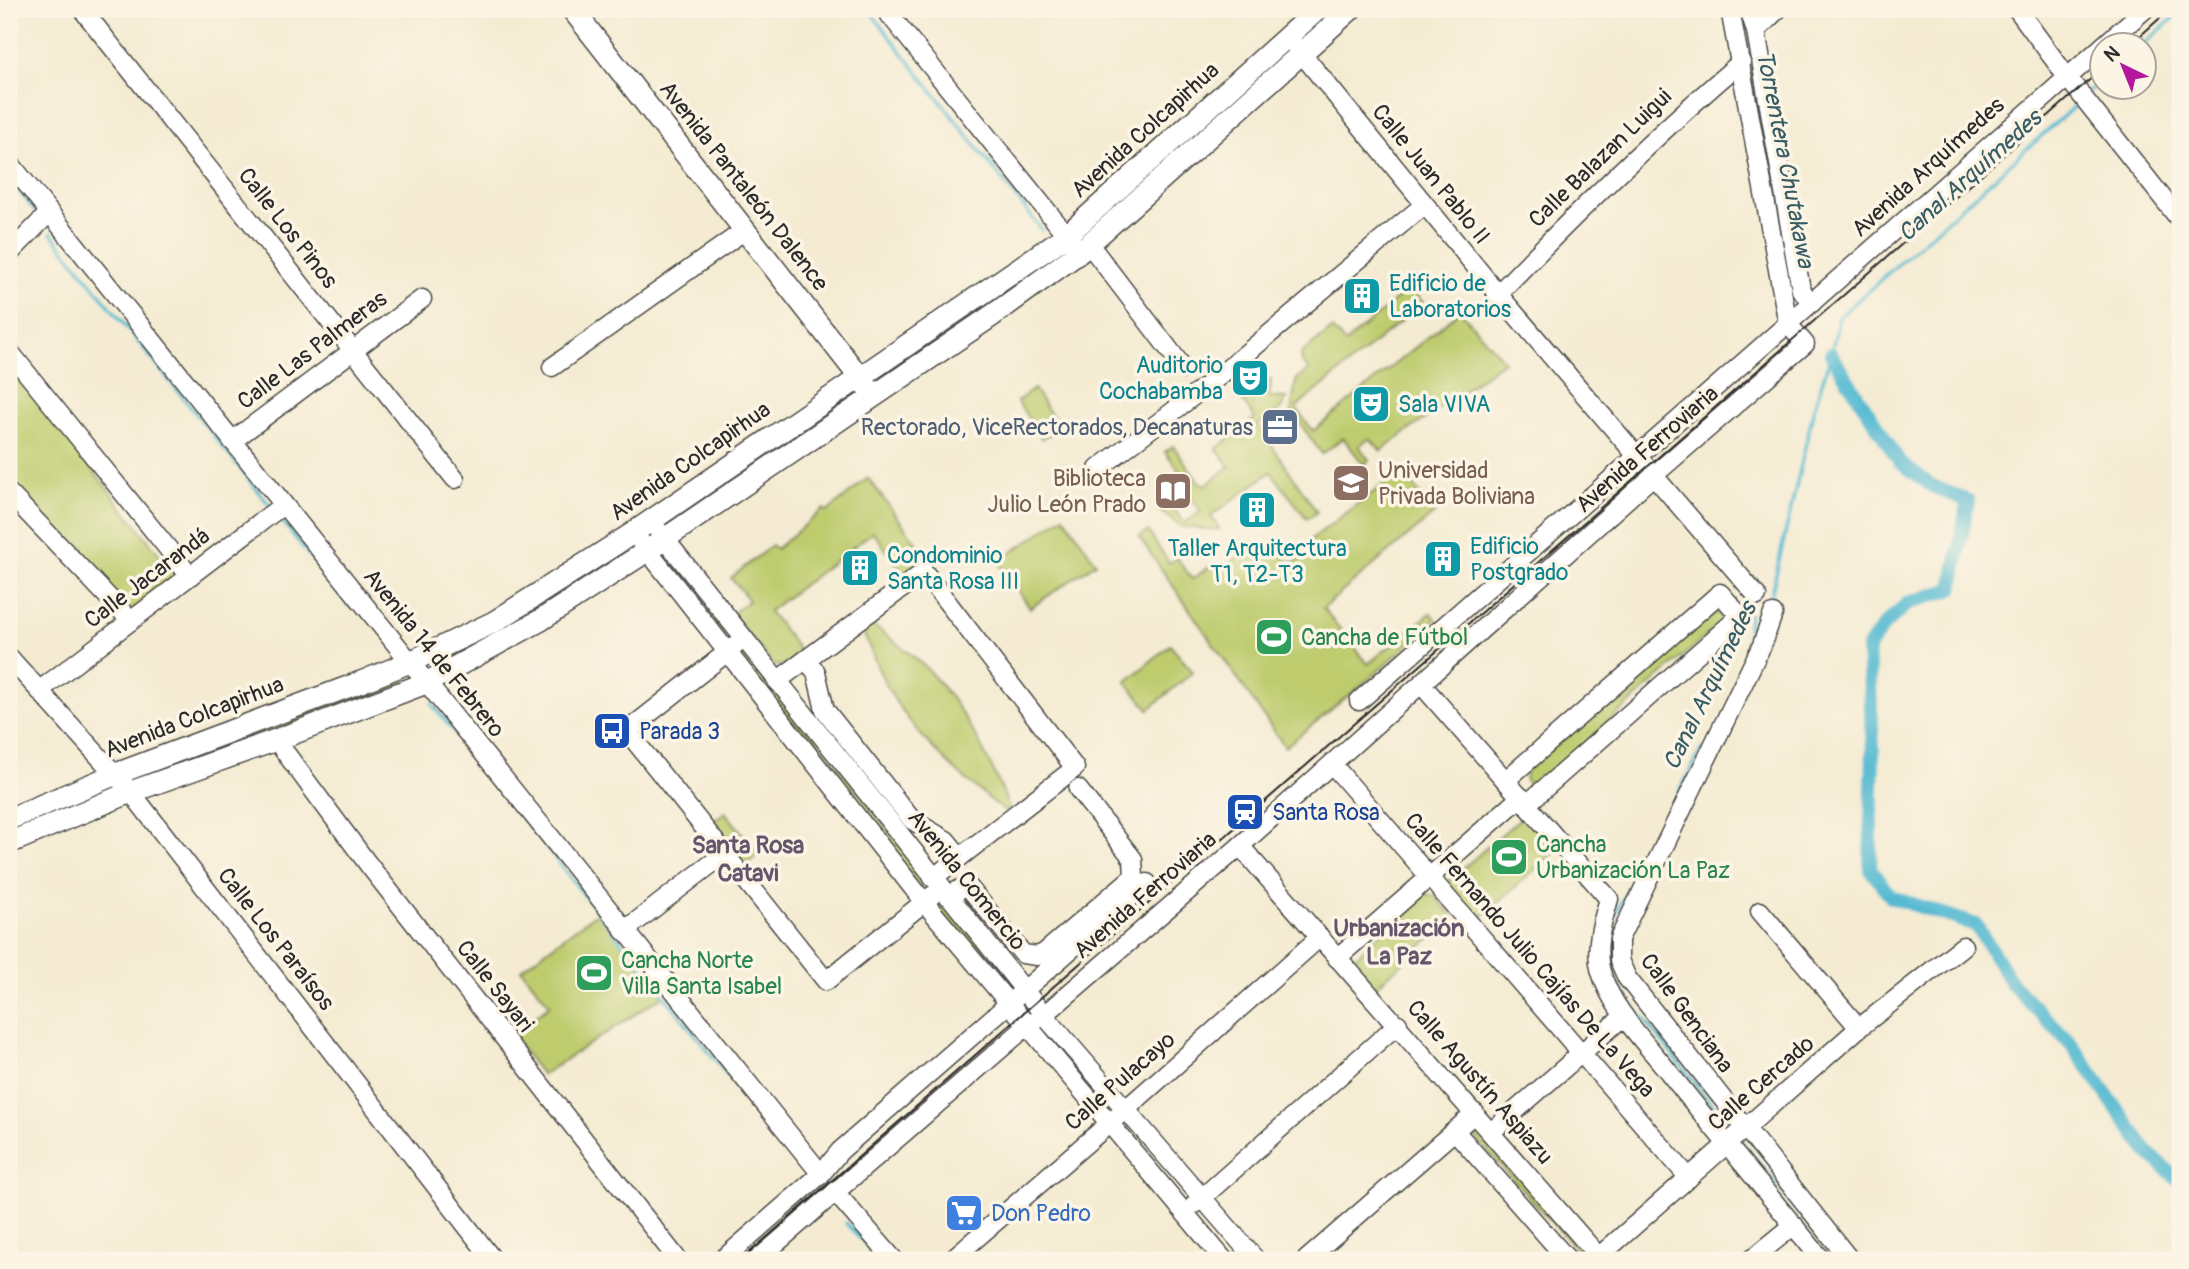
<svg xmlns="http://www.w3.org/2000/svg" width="2189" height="1269" font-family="Pangolin,sans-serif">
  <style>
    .green { fill: #becc6e; stroke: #747c4c; stroke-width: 2 }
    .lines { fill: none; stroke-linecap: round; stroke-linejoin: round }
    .stream { stroke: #54bad2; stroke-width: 3.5 }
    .canal { stroke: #54bad2; stroke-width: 14 }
    .minor-casing { stroke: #494844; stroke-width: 21 }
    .major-casing { stroke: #494844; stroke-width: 24 }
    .minor { stroke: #fff; stroke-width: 18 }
    .major { stroke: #fff; stroke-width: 21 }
    .tram { stroke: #2b2b2b; stroke-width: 2 }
    .labels { text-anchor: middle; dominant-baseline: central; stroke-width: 7; stroke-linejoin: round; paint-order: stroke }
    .street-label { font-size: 23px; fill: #2b2b2b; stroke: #fcf5e5 }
    .culture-label { font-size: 23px; fill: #0d838f; stroke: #fcf5e5; text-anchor: start }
    .service-label { font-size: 23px; fill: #4e5e75; stroke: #fcf5e5; text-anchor: end }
    .education-label { font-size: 23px; fill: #785e54; stroke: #fcf5e5; text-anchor: start }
    .leisure-label { font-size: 23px; fill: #27864d; stroke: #fcf5e5; text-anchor: start }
    .transit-label { font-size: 23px; fill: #164399; stroke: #fcf5e5; text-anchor: start }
    .shop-label { font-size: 23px; fill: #366cbe; stroke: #fcf5e5; text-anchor: start }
    .water-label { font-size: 24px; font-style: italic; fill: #395d65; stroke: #fcf5e5 }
    .neighbourhood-label { font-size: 24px; font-weight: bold; fill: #64566c; stroke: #fcf5e5 }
  </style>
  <rect width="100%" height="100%" fill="#fcf5e5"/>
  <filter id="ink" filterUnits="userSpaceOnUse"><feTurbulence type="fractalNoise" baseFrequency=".0143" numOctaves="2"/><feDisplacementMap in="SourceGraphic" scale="14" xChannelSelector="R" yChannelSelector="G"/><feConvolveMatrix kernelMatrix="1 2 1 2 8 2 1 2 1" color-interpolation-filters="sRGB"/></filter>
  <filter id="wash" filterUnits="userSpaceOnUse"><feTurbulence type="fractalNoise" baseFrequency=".00686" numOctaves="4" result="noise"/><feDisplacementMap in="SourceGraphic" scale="28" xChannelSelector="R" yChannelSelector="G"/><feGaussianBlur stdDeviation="1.57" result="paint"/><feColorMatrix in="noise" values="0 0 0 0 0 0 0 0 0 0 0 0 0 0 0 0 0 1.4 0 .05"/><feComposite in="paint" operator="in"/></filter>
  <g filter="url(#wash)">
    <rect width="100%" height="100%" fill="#f4ebd2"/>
    <g class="green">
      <path d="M1410,288L1423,303L1296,408L1313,431L1460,311L1504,361L1381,451L1370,438L1359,446L1369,460L1364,465L1343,438L1322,454L1291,411L1296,380L1309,370L1302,362L1301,354L1332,329L1345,343Z"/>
      <path d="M9,364L174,573L173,578L134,609H128L9,484Z"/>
      <path d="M1271,379L1270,397L1287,398L1281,409L1258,425L1317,512L1307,519L1271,472L1211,516L1220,530L1182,527L1161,512L1170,505L1185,523L1201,511L1175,477L1180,471L1165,452L1173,446L1200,483L1206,485L1230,466L1216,449L1255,418L1243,402Z"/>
      <path d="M1034,389L1060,428L1042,439L1017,401Z"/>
      <path d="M1402,471L1435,513L1323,608L1368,664L1431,613L1436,619L1375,674L1285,747L1139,537L1148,531L1169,563L1177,558L1192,579L1212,565L1216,571L1241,555L1231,540L1279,546C1280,557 1290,567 1301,558C1306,554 1307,546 1309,541Z"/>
      <path d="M868,478L927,557L904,574L873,532L769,611L801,653L784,665L774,666L732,614L749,600L731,578L772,545L776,549L824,509L827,512Z"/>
      <path d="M1064,516L1096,563L1030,608L998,562Z"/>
      <path d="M678,565L729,628L722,634L671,571Z"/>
      <path d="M1711,610L1716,611L1724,620L1535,787L1528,784L1525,778L1527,770Z"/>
      <path d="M868,622C888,637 910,651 927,669C965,709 989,758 1010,809L1006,812C966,781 927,748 898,705C882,681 872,653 861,627Z"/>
      <path d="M1170,645L1193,672L1149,709L1126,682Z"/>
      <path d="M747,652L927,879L920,886L739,658Z"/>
      <path d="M400,678L405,685L135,783L131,776Z"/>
      <path d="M725,812L759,854L743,867L708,826Z"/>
      <path d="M1524,815L1555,852L1477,921L1445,884Z"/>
      <path d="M1425,894L1435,896L1454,917L1373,989L1352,966L1355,957Z"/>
      <path d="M946,903L1007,979L1000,984L939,909Z"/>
      <path d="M598,912L663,996L542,1075L511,1035L550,1005L521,969Z"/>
      <path d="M1472,1124L1591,1256L1586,1260L1467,1128Z"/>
    </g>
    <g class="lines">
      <g class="stream">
        <path d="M868,9L1042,230"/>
        <path d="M2142,46L2180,12"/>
        <path d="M2089,91L2102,81"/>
        <path d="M9,178L36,213"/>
        <path d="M51,233L271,507"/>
        <path d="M278,516L351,608"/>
        <path d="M1768,609L1814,408L1831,354L1839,317L2077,104"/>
        <path d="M1748,656L1749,598"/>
        <path d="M432,704L808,1176"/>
        <path d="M1611,922L1702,749"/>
        <path d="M1608,939V960L1617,985L1733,1131"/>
        <path d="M1740,1140L1839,1260"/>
        <path d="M846,1223L880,1260"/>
      </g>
      <path class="canal" d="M1831,354L1899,461L1932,486L1968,501L1952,589L1908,603L1885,624L1868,648L1873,750L1870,869L1891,897L1976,925L2012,984L2072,1045L2148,1153L2180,1181"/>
    </g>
  </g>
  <g filter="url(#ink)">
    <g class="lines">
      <defs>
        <g id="minor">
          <path d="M82,9L455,479"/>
          <path d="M885,9L1080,252"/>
          <path d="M1749,9L1756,31L1801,290L1812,303"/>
          <path d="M2017,9L2067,77L2180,220"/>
          <path d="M1756,31L1778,9"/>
          <path d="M1294,44L1498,294L1757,596"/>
          <path d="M2103,46L2145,9"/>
          <path d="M9,162L821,1174"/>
          <path d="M1089,244L1184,369"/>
          <path d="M9,254L49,213"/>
          <path d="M1498,294C1576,213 1655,135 1741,62"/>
          <path d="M9,351L190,576"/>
          <path d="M552,367L745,230"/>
          <path d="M232,441L422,299"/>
          <path d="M1098,469L1218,377L1424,205"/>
          <path d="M9,493L131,621"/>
          <path d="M657,529L1044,1015L1256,1260"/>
          <path d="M640,541L924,902L1224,1260"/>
          <path d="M1773,614L1762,645L1619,939V960L1627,978L1850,1260"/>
          <path d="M735,646L627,731L826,981L933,895"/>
          <path d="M9,657L131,792L493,1260"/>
          <path d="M806,660L816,672L825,710L912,820L946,840L960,857"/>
          <path d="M777,681L924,572L1075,768L933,878"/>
          <path d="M1422,685L1609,899C1602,922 1594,948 1601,972C1612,1009 1643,1040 1667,1070C1718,1134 1770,1197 1822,1260"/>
          <path d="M40,690L283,505"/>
          <path d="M1359,701L2102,47"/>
          <path d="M276,740L368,864L678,1260"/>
          <path d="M1332,764L1689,1178"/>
          <path d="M1506,780L1720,593L1740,616L1527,804"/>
          <path d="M1240,846L1599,1257"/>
          <path d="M948,896L967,885L1023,954L1037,956L1044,953L1134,876L1133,859L1078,789"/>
          <path d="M1760,911L1859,1028"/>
          <path d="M624,931L724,854"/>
          <path d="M1337,958L1521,797"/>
          <path d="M1455,1131L1568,1260"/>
          <path d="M1491,1132L1624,1016"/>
          <path d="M835,1192L894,1260"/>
          <path d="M1195,1204L1398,1024"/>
          <path d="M722,1260L821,1174L840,1151L1147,883"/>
          <path d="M757,1260L1027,1026L1044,1015L1240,846L1654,475L1805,344L1788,324L1730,9"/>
          <path d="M951,1260L1126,1109L1320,937"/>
          <path d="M1306,1260L1475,1113"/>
          <path d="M1595,1260L1859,1028L1963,946"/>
          <path d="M1751,1260L1794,1225"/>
        </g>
        <g id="major">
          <path d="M572,9L868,388"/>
          <path d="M9,819L116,774L361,682L410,662L494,622L633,533L1066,236L1318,9"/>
          <path d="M9,843L131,792L276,740L426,683L541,620L647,551L993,315L1080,252L1351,9"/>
        </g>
      </defs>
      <use href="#minor" class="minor-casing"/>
      <use href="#major" class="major-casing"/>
      <use href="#minor" class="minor"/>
      <use href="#major" class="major"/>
      <g class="tram">
        <path d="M2129,46L2170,9"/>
        <path d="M741,1260L2102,69"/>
      </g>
    </g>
  </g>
  <defs>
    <symbol id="building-square" viewBox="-11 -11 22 22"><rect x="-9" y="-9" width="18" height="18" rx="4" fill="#0f9aa8" stroke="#fcf5e5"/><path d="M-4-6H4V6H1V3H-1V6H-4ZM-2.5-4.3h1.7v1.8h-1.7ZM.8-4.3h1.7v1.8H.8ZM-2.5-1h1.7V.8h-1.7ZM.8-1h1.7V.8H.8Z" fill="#fff"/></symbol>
    <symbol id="theatre-square" viewBox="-11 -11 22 22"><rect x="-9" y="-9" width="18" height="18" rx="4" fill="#0f9aa8" stroke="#fcf5e5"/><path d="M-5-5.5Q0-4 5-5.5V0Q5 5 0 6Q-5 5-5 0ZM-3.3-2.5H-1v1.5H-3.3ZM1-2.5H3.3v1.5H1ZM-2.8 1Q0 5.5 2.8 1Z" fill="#fff"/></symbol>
    <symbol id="office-square" viewBox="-11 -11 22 22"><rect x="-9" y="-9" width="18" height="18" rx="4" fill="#5c6f8a" stroke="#fcf5e5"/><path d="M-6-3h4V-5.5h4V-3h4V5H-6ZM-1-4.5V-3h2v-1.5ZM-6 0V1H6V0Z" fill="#fff"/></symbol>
    <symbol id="university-square" viewBox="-11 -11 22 22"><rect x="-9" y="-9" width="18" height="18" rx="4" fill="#8d6e63" stroke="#fcf5e5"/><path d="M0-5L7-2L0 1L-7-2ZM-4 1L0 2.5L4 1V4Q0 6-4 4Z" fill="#fff"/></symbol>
    <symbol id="library-square" viewBox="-11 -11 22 22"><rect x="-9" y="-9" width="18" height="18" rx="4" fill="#8d6e63" stroke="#fcf5e5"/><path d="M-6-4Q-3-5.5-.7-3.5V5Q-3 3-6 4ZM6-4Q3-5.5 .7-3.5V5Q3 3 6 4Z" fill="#fff"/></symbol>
    <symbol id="stadium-square" viewBox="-11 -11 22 22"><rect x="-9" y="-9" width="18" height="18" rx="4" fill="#2e9e5b" stroke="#fcf5e5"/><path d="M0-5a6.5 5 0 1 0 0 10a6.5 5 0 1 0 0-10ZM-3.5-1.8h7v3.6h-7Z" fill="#fff"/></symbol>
    <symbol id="bus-square" viewBox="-11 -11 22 22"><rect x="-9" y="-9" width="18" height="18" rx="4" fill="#1a4fb4" stroke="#fcf5e5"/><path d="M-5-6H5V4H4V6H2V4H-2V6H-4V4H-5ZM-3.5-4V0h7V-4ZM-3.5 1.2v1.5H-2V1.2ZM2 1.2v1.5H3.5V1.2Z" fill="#fff"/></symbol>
    <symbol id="station-square" viewBox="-11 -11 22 22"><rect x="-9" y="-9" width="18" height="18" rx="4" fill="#1a4fb4" stroke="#fcf5e5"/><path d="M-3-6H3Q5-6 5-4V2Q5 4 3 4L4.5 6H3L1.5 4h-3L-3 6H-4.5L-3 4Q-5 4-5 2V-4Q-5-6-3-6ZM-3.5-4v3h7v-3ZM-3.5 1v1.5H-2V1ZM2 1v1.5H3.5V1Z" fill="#fff"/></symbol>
    <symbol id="supermarket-square" viewBox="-11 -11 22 22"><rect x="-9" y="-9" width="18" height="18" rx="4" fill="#3f7fe0" stroke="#fcf5e5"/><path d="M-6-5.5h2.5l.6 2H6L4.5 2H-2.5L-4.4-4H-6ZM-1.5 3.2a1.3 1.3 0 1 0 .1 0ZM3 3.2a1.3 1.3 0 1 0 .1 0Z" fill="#fff"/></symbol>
  </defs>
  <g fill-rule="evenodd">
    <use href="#building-square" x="1340" y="274" width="44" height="44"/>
    <use href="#theatre-square" x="1228" y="356" width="44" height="44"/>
    <use href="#theatre-square" x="1349" y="382" width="44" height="44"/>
    <use href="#office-square" x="1258" y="405" width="44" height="44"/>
    <use href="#university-square" x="1329" y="461" width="44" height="44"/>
    <use href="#library-square" x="1151" y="469" width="44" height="44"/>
    <use href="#building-square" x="1235" y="488" width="44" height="44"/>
    <use href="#building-square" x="1421" y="537" width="44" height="44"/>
    <use href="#building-square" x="838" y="546" width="44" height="44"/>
    <use href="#stadium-square" x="1252" y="615" width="44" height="44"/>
    <use href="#bus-square" x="590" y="709" width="44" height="44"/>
    <use href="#station-square" x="1223" y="790" width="44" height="44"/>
    <use href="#stadium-square" x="1487" y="835" width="44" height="44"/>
    <use href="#stadium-square" x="572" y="951" width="44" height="44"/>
    <use href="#supermarket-square" x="942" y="1191" width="44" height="44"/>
  </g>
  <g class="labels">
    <g class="street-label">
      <text transform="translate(1145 130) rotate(-42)">Avenida Colcapirhua</text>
      <text transform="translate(1600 158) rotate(-44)">Calle Balazan Luigui</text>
      <text transform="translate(1928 167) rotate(-42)">Avenida Arquímedes</text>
      <text transform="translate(1431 174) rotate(51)">Calle Juan Pablo II</text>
      <text transform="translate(744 186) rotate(52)">Avenida Pantaleón Dalence</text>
      <text transform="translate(288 228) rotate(52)">Calle Los Pinos</text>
      <text transform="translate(312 350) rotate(-37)">Calle Las Palmeras</text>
      <text transform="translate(1647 449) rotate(-41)">Avenida Ferroviaria</text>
      <text transform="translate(690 461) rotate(-35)">Avenida Colcapirhua</text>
      <text transform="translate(147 578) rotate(-37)">Calle Jacarandá</text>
      <text transform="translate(434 653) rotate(51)">Avenida 14 de Febrero</text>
      <text transform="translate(194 717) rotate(-21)">Avenida Colcapirhua</text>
      <text transform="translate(967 880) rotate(51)">Avenida Comercio</text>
      <text transform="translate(1145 895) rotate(-41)">Avenida Ferroviaria</text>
      <text transform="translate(276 939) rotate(52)">Calle Los Paraísos</text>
      <text transform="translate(1530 955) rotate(49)">Calle Fernando Julio Cajías De La Vega</text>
      <text transform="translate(495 986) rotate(52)">Calle Sayari</text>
      <text transform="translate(1687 1013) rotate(54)">Calle Genciana</text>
      <text transform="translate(1120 1081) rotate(-41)">Calle Pulacayo</text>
      <text transform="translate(1480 1082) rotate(49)">Calle Agustín Aspiazu</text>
      <text transform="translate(1761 1083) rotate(-41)">Calle Cercado</text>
    </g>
    <g class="culture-label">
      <text x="1389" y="283">Edificio de<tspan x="1389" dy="26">Laboratorios</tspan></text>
      <text x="1223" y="365" text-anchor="end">Auditorio<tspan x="1223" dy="26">Cochabamba</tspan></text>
      <text x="1398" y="404">Sala VIVA</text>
      <text x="1470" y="546">Edificio<tspan x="1470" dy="26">Postgrado</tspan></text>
      <text x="1257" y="548" text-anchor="middle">Taller Arquitectura<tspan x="1257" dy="26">T1, T2-T3</tspan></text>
      <text x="887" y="555">Condominio<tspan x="887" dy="26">Santa Rosa III</tspan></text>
    </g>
    <g class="service-label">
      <text x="1253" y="427">Rectorado, ViceRectorados, Decanaturas</text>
    </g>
    <g class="education-label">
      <text x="1378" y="470">Universidad<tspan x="1378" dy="26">Privada Boliviana</tspan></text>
      <text x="1146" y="478" text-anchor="end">Biblioteca<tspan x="1146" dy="26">Julio León Prado</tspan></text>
    </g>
    <g class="leisure-label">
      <text x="1301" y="637">Cancha de Fútbol</text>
      <text x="1536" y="844">Cancha<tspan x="1536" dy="26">Urbanización La Paz</tspan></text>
      <text x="621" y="960">Cancha Norte<tspan x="621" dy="26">Villa Santa Isabel</tspan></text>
    </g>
    <g class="transit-label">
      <text x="639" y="731">Parada 3</text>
      <text x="1272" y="812">Santa Rosa</text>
    </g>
    <g class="shop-label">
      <text x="991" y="1213">Don Pedro</text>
    </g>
    <g class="water-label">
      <text transform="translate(1785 159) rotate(79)">Torrentera Chutakawa</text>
      <text transform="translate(1970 176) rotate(-42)">Canal Arquímedes</text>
      <text transform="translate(1710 686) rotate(-64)">Canal Arquímedes</text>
    </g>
    <g class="neighbourhood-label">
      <text x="748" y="845">Santa Rosa<tspan x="748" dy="28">Catavi</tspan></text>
      <text x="1399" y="928">Urbanización<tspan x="1399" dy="28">La Paz</tspan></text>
    </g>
  </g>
  <rect width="2189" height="1269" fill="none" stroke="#fcf5e5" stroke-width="35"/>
  <g transform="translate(2123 66) rotate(317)"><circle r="33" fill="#fcf5e5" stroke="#a8a49b" stroke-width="2"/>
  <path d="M0-5L12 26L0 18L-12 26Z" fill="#b5179e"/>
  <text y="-10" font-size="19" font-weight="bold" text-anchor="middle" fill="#2b2b2b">N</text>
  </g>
</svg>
